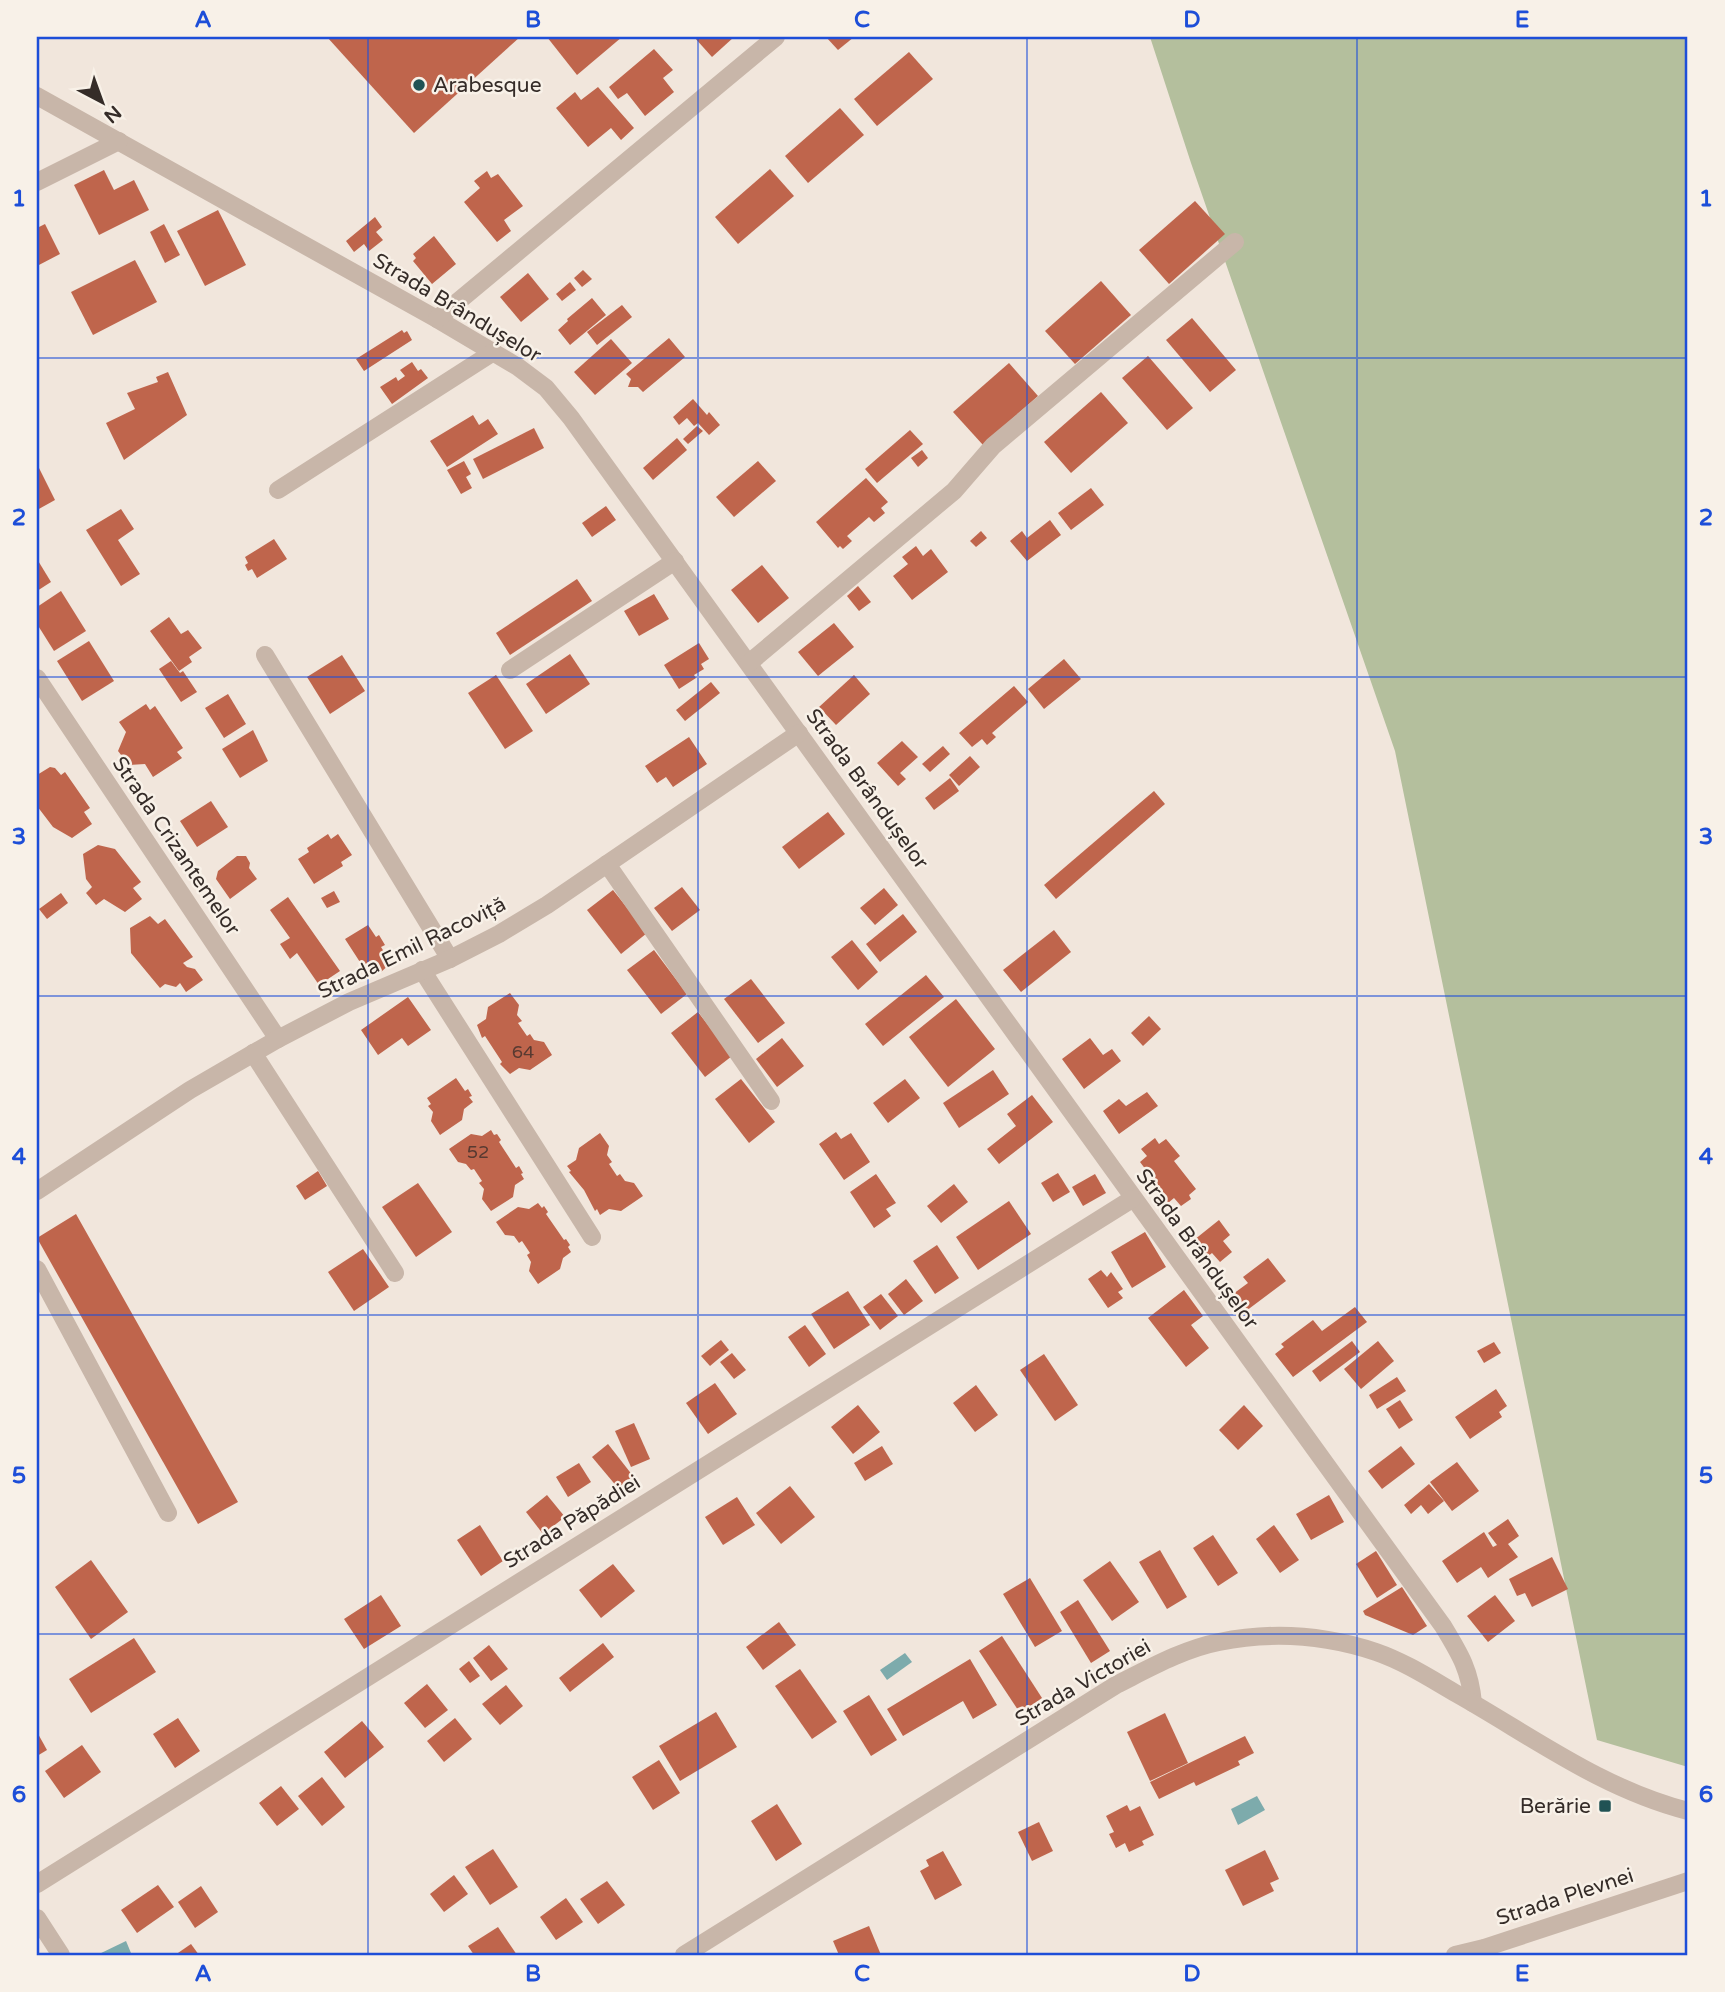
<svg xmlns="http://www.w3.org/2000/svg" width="1725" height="1992" font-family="'Varela Round',sans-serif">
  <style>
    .green { fill: #b4bf9d }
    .water { fill: #7dabac }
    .building { fill: #bf654c }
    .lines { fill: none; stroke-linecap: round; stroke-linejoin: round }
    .minor { stroke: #c8b6a9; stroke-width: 18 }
    .grid { fill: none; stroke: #1d4ed8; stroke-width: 2; stroke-opacity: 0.55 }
    .poi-dot { fill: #205254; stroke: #f8f1e8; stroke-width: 2.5 }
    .labels { text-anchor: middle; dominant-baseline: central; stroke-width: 5; stroke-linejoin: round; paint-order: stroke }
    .number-label { font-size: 18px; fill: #583a31 }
    .poi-label { font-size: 21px; fill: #352c28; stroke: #f8f1e8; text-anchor: start }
    .street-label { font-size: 21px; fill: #352c28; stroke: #f8f1e8 }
    .neatline { fill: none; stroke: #1d4ed8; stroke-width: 2.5 }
    .grid-label { font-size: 23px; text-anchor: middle; font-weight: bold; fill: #1d4ed8 }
  </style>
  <rect width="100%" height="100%" fill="#f1e6dc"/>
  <path class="green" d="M1150,37H1688V1767L1597,1740L1395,751L1191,163Z"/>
  <g class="water">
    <path d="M905,1653L912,1662L887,1680L880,1670Z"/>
    <path d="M1257,1796L1265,1810L1238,1825L1231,1809Z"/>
    <path d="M126,1941L131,1953L127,1955H97Z"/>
  </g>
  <g class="building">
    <path d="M327,37H520L414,133Z"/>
    <path d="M547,37H622L577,75Z"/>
    <path d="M694,37H734L712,57Z"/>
    <path d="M826,37H854L838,50Z"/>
    <path d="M654,49L673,70L663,78L674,92L645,116L627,93L618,99L609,87Z"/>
    <path d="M909,52L933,79L877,126L854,99Z"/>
    <path d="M598,87L634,128L621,140L611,128L588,147L556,108L575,92L581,100Z"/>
    <path d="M840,108L864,135L808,183L785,156Z"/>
    <path d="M770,169L794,196L738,244L715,217Z"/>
    <path d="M104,170L114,190L134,180L149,210L99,235L74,185Z"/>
    <path d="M487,171L491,178L498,174L523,206L504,220L511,231L497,242L464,202L480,188L474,181Z"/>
    <path d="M1195,201L1225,234L1169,284L1139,250Z"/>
    <path d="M218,210L246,265L205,286L177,231Z"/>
    <path d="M375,217L382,227L376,232L383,240L369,251L364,244L354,252L346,241Z"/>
    <path d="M45,224L60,254L37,266V228Z"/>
    <path d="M164,224L180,255L165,263L150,232Z"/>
    <path d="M434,236L456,264L432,284L413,261L416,258L413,254Z"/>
    <path d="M135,260L157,302L93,335L71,292Z"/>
    <path d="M583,270L592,279L582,287L574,278Z"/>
    <path d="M528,273L549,299L521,322L500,297Z"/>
    <path d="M1101,281L1131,315L1075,364L1045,331Z"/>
    <path d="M570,282L576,290L562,301L556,294Z"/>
    <path d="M592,298L606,315L570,345L558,330L568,321L567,319Z"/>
    <path d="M622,305L632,317L597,345L587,332Z"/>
    <path d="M1192,318L1236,370L1210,392L1166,340Z"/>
    <path d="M402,330L404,333L407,331L412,340L364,371L356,359Z"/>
    <path d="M669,338L685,357L643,392L638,387H628L631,379L626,374Z"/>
    <path d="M611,339L632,363L595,395L574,372Z"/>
    <path d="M1148,356L1193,408L1167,430L1122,378Z"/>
    <path d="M412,362L418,371L421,369L428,378L392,404L380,387L396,377L398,381L405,376L400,370Z"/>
    <path d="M1009,363L1038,396L983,445L953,412Z"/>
    <path d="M168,372L187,415L124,460L106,423L135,409L127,393L158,382L156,377Z"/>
    <path d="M1101,392L1128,423L1071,473L1044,442Z"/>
    <path d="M693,399L707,415L709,412L720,425L709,435L698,423L694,426L687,418L679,425L673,417Z"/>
    <path d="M473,415L479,425L488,419L498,434L447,467L430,441Z"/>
    <path d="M697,426L703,431L688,444L683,439Z"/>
    <path d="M534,428L544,448L483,479L473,459Z"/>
    <path d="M910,430L923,444L877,483L865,469Z"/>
    <path d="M677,438L687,450L653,480L643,468Z"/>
    <path d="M922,450L928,458L918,467L911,458Z"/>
    <path d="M464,461L471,474L466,477L472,488L461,494L447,470Z"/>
    <path d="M758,461L776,481L734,517L716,497Z"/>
    <path d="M37,464L55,500L37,510Z"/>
    <path d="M866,478L888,502L881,508L885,513L874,522L869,517L847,536L852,541L843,549L840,546L838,548L816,522Z"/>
    <path d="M1091,488L1104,505L1071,530L1058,513Z"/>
    <path d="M606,506L616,520L592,537L582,523Z"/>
    <path d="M121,509L134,529L118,540L140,574L121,586L86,530Z"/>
    <path d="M1050,520L1061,535L1027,561L1010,541L1022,531L1027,538Z"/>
    <path d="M981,531L987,538L976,547L970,541Z"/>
    <path d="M274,539L287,559L257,578L252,569L248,571L245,565L248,563L245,557Z"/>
    <path d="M916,546L923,556L931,549L948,572L912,600L893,576L908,564L902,557Z"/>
    <path d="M37,559L51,582L37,591Z"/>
    <path d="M762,565L789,598L758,623L731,590Z"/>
    <path d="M577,579L592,601L510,655L496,633Z"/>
    <path d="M858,586L871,602L859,611L847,596Z"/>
    <path d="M61,591L86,631L54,651L37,624V607Z"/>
    <path d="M654,594L669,619L639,636L624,611Z"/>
    <path d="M169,617L181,634L188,630L202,648L189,657L192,662L179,671L150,631Z"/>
    <path d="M834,623L854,647L818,676L798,652Z"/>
    <path d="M89,641L114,681L82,701L57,661Z"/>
    <path d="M699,643L709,659L701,664L704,669L694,675L696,678L679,689L664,665Z"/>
    <path d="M570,654L590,684L546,714L526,684Z"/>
    <path d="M342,655L365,691L330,714L307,677Z"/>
    <path d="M1064,659L1081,679L1044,709L1028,689Z"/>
    <path d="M171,661L180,673L183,671L197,692L181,702L159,669Z"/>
    <path d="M496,675L533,731L505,749L468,693Z"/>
    <path d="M854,675L870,694L836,725L819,707Z"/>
    <path d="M711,682L720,693L685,721L676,710Z"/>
    <path d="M1014,686L1028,702L992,733L996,737L987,745L982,739L972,747L959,733Z"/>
    <path d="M228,694L246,724L224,738L205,708Z"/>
    <path d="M146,704L150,710L155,706L183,748L177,752L182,758L153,777L145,764L129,765L118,751L126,732L119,722Z"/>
    <path d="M253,730L268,761L240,778L222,749Z"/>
    <path d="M689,737L707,764L673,787L666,777L657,783L645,766Z"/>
    <path d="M902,741L918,757L900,773L906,779L898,786L877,763Z"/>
    <path d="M943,746L950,754L930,772L922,764Z"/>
    <path d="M970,756L980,767L959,786L949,775Z"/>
    <path d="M50,767L55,768L61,775L65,772L90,808L84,812L92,824L72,838L53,827L37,806V775Z"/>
    <path d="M950,778L959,791L934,810L925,798Z"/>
    <path d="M1154,791L1165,804L1056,899L1044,885Z"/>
    <path d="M211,801L228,827L197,847L180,821Z"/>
    <path d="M828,812L845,834L799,869L782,847Z"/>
    <path d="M328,834L331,839L338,834L352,855L341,862L343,866L314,884L298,859L309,852L307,848Z"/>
    <path d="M98,845L115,849L141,882L133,888L142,899L125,912L104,899L96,905L86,893L92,887L86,879L83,854Z"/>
    <path d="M237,856H246L250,863L249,868L257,879L230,899L216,879L218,871Z"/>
    <path d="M682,887L700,910L672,931L654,908Z"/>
    <path d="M884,888L898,905L875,925L860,908Z"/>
    <path d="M613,890L647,933L621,954L587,910Z"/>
    <path d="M334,891L340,902L327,908L321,898Z"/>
    <path d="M61,893L68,903L47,919L39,909Z"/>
    <path d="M288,897L340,971L319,985L297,953L290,959L280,944L290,938L270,910Z"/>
    <path d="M903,914L917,932L880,962L866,944Z"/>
    <path d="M150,916L158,924L165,919L193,957L183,963L187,967L195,969L203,980L186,992L180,983L176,987L165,984L160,988L131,953L130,928Z"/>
    <path d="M368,925L376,937L379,935L385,945L381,947L391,963L381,972L379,970L369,976L345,939Z"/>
    <path d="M1054,930L1071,952L1021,992L1003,970Z"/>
    <path d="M852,940L878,972L858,990L831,957Z"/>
    <path d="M654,950L687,994L661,1014L627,970Z"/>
    <path d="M926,975L944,997L883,1046L865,1024Z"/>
    <path d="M751,979L785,1023L758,1043L724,999Z"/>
    <path d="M510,993L519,1005L517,1015L522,1021L518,1023L527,1036L530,1034L534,1040L544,1042L552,1055L530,1070L519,1068L510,1074L500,1064L502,1062L485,1036L482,1038L477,1025L486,1019L488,1007Z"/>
    <path d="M408,997L431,1030L408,1046L402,1038L378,1055L361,1030Z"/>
    <path d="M956,999L995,1049L948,1087L909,1037Z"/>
    <path d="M698,1012L732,1056L705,1077L671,1033Z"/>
    <path d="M1149,1016L1161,1029L1143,1046L1131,1033Z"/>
    <path d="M782,1038L804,1066L777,1087L756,1059Z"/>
    <path d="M1090,1038L1103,1055L1112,1049L1121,1061L1084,1089L1062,1059Z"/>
    <path d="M993,1070L1009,1094L959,1128L943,1103Z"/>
    <path d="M456,1078L465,1091L468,1089L472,1096L469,1097L473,1102L464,1109L462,1120L440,1135L431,1121L433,1112L428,1106L431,1104L427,1098Z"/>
    <path d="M741,1079L775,1122L749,1143L715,1099Z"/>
    <path d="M905,1079L920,1098L888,1123L873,1103Z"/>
    <path d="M1147,1092L1158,1106L1119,1134L1103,1111L1119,1099L1126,1106Z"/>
    <path d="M1032,1095L1053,1122L999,1164L987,1149L1016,1126L1007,1114Z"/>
    <path d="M491,1130L494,1135L497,1134L501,1140L499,1142L516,1168L519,1166L523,1173L521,1174L524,1179L515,1185L513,1197L491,1211L482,1199L484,1189L479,1183L482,1181L474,1169L471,1170L466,1164L458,1162L449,1149L471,1134L482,1136Z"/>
    <path d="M836,1132L841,1139L851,1133L870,1162L844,1180L819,1144Z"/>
    <path d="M600,1133L609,1146L607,1155L612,1162L609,1164L617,1176L620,1174L625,1181L634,1183L643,1196L621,1211L609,1209L600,1215L597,1209L595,1211L584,1190L569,1172L571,1171L567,1166L576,1160L579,1148Z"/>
    <path d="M1155,1138L1159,1144L1166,1139L1180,1156L1174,1161L1196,1189L1189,1195L1191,1199L1181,1206L1174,1198L1168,1203L1163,1197L1165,1195L1140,1162L1147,1156L1141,1149Z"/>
    <path d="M318,1171L327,1186L305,1200L296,1186Z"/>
    <path d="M1058,1173L1070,1192L1053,1202L1041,1183Z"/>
    <path d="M876,1174L896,1203L886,1209L891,1216L874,1228L850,1192Z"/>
    <path d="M1095,1174L1106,1193L1083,1206L1072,1187Z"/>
    <path d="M418,1183L452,1232L416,1257L382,1207Z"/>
    <path d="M954,1184L968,1202L941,1223L927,1206Z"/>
    <path d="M1009,1201L1031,1234L978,1270L956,1237Z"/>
    <path d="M538,1203L542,1208L544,1206L548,1212L546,1214L564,1240L566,1239L570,1245L568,1247L571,1252L563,1258L560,1269L538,1284L529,1271L531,1262L527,1255L530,1253L522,1241L519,1243L514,1236L505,1235L496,1222L518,1207L529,1209Z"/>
    <path d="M76,1214L238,1502L198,1524L37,1238Z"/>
    <path d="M1219,1220L1230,1235L1223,1241L1232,1252L1220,1262L1212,1253L1207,1257L1194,1240Z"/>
    <path d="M1145,1232L1166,1267L1132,1288L1111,1252Z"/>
    <path d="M937,1245L959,1278L935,1294L913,1261Z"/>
    <path d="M363,1249L389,1287L354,1311L328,1272Z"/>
    <path d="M1268,1258L1286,1281L1246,1311L1233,1294L1248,1283L1243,1277Z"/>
    <path d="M1101,1270L1107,1277L1111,1272L1123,1289L1118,1292L1123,1298L1108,1308L1088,1279Z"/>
    <path d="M906,1279L923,1301L904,1315L888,1294Z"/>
    <path d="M1184,1290L1203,1316L1191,1325L1209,1348L1186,1367L1148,1318Z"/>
    <path d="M848,1291L870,1325L834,1349L811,1314Z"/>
    <path d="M881,1294L898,1316L880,1330L863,1307Z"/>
    <path d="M1355,1307L1367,1322L1293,1377L1275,1354L1284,1347L1281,1344L1313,1320L1322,1331Z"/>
    <path d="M805,1325L826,1354L809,1367L788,1337Z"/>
    <path d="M721,1340L729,1350L710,1366L701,1356Z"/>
    <path d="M1352,1341L1360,1352L1320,1382L1312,1371Z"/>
    <path d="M1378,1341L1394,1361L1361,1389L1344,1369Z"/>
    <path d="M1494,1342L1501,1353L1484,1363L1477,1351Z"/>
    <path d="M732,1353L746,1370L734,1379L720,1362Z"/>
    <path d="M1044,1354L1078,1405L1055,1421L1020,1370Z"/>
    <path d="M1397,1377L1406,1391L1377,1409L1369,1395Z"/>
    <path d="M715,1383L737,1414L708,1434L686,1403Z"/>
    <path d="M976,1385L998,1415L975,1432L953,1403Z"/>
    <path d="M1496,1389L1507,1406L1499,1412L1502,1417L1470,1439L1455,1417Z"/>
    <path d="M1400,1400L1413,1420L1399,1429L1386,1409Z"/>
    <path d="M858,1405L880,1432L853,1454L831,1427Z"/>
    <path d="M1244,1405L1263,1426L1238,1450L1219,1430Z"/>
    <path d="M634,1423L650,1459L631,1467L615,1431Z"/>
    <path d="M608,1444L633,1476L618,1488L592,1457Z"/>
    <path d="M882,1446L893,1464L865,1481L854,1463Z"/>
    <path d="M1401,1446L1415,1464L1382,1489L1368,1471Z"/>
    <path d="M1457,1462L1479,1491L1452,1511L1430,1482Z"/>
    <path d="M579,1463L591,1482L568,1497L556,1477Z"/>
    <path d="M1429,1484L1444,1501L1428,1514L1421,1505L1411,1514L1404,1505Z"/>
    <path d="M790,1486L815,1517L781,1544L756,1513Z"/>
    <path d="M547,1495L565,1517L543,1534L526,1512Z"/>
    <path d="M1329,1495L1344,1522L1311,1540L1296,1514Z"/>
    <path d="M737,1497L755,1525L723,1545L705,1517Z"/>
    <path d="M1508,1519L1519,1536L1508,1544L1518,1557L1488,1578L1481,1567L1457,1583L1442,1561L1484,1532L1493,1547L1497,1545L1488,1533Z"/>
    <path d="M480,1525L503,1561L481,1576L457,1540Z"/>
    <path d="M1274,1525L1299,1560L1280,1573L1256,1539Z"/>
    <path d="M1213,1535L1238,1573L1218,1586L1193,1548Z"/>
    <path d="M1160,1550L1187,1597L1167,1609L1139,1562Z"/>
    <path d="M1376,1551L1397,1585L1377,1598L1356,1564Z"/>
    <path d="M1552,1557L1568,1589L1532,1607L1525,1593L1517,1596L1509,1579Z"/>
    <path d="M91,1560L128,1612L91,1639L55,1587Z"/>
    <path d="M1110,1561L1139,1602L1112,1621L1083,1580Z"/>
    <path d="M613,1564L635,1591L601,1618L579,1590Z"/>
    <path d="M1030,1578L1062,1631L1035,1647L1003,1594Z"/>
    <path d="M1402,1587L1427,1626L1413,1635L1365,1615L1363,1611Z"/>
    <path d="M381,1595L401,1626L364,1649L344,1619Z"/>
    <path d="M1495,1595L1515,1621L1488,1642L1467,1616Z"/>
    <path d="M1078,1600L1110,1651L1091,1663L1060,1612Z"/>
    <path d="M779,1622L796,1645L763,1670L746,1647Z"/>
    <path d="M1002,1636L1042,1698L1020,1713L979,1651Z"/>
    <path d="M134,1638L156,1672L91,1713L69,1679Z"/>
    <path d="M603,1643L614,1657L570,1692L559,1678Z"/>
    <path d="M489,1645L508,1669L491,1681L473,1658Z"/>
    <path d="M970,1659L997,1705L973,1719L963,1701L903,1736L887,1709Z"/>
    <path d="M469,1661L480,1676L470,1683L459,1669Z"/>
    <path d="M800,1669L837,1722L812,1739L775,1686Z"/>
    <path d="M427,1684L448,1710L425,1728L404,1703Z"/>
    <path d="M506,1685L523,1706L500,1725L482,1704Z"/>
    <path d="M869,1695L897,1740L871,1756L843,1711Z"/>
    <path d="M716,1712L737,1747L680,1781L659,1746Z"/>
    <path d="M1165,1713L1188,1763L1150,1781L1127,1732Z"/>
    <path d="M178,1718L200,1751L175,1768L153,1734Z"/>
    <path d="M455,1718L472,1739L444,1762L427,1741Z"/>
    <path d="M362,1721L384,1747L345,1778L324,1752Z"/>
    <path d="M37,1732L47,1750L37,1756Z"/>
    <path d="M1245,1736L1254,1753L1238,1761L1240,1765L1196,1786L1194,1782L1159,1799L1150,1782Z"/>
    <path d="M82,1745L101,1772L64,1798L45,1771Z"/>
    <path d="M659,1760L680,1793L653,1810L632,1777Z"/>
    <path d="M322,1777L345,1807L322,1826L298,1796Z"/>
    <path d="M281,1786L299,1809L277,1826L259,1803Z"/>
    <path d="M777,1804L802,1844L776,1861L751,1821Z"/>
    <path d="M1127,1805L1130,1811L1140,1806L1154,1835L1142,1841L1144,1845L1129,1852L1125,1843L1116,1848L1109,1834L1114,1832L1106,1816Z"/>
    <path d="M1039,1822L1053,1851L1032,1861L1018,1832Z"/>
    <path d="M493,1849L518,1887L490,1905L465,1867Z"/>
    <path d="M1265,1850L1279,1879L1270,1883L1274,1891L1243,1906L1225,1870Z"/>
    <path d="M943,1851L962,1885L935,1900L920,1871L929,1866L926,1860Z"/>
    <path d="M454,1875L468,1894L444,1912L430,1894Z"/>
    <path d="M607,1881L625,1905L598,1924L580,1899Z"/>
    <path d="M158,1885L174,1907L137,1933L121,1910Z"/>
    <path d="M201,1886L218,1912L195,1928L178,1902Z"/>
    <path d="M566,1898L583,1922L556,1940L540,1917Z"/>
    <path d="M869,1926L881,1955H839L833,1941Z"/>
    <path d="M498,1927L517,1955H474L468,1946Z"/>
    <path d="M191,1944L199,1955H175Z"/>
  </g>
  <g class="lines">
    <g class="minor">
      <path d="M37,96L437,319L518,367L546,388L571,418C863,819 1151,1224 1443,1626C1460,1654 1470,1670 1473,1703"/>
      <path d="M37,182L119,141"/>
      <path d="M437,319L776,37"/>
      <path d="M278,490L492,353"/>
      <path d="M265,655L450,959"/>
      <path d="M749,663L954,491L993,446L1235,242"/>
      <path d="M510,670L675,561"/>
      <path d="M37,678L278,1039"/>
      <path d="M607,864L771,1101"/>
      <path d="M422,970L592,1237"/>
      <path d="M253,1053L395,1273"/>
      <path d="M37,1191L190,1090L278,1039L349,1002L450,959L499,934L547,905L799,733"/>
      <path d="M37,1269L168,1513"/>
      <path d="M37,1884L1132,1199"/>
      <path d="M37,1918L61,1955"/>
      <path d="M684,1955L1116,1685C1148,1669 1183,1649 1219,1642C1272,1631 1325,1635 1376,1652C1405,1662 1431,1679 1457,1694C1533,1737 1602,1789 1688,1811"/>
      <path d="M1455,1955L1484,1948L1688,1881"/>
    </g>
  </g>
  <path class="grid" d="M368,37V1955M698,37V1955M1027,37V1955M1357,37V1955M37,358H1688M37,677H1688M37,996H1688M37,1315H1688M37,1634H1688"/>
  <g class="poi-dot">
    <circle cx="419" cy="85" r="7"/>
    <rect x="1598" y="1799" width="14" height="14" rx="3.5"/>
  </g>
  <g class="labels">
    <g class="number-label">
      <text x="523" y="1052">64</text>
      <text x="478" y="1152">52</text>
    </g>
    <g class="poi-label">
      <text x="433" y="85">Arabesque</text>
      <text x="1591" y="1806" text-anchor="end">Berărie</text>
    </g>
    <g class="street-label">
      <text transform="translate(457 308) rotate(31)">Strada Brândușelor</text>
      <text transform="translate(867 789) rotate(54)">Strada Brândușelor</text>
      <text transform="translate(176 846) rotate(56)">Strada Crizantemelor</text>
      <text transform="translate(412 948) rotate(-26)">Strada Emil Racoviță</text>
      <text transform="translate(1197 1249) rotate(54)">Strada Brândușelor</text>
      <text transform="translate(572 1522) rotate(-32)">Strada Păpădiei</text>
      <text transform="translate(1083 1683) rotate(-30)">Strada Victoriei</text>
      <text transform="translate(1565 1897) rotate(-18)">Strada Plevnei</text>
    </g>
  </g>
  <rect width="1725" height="1992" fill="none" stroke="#f8f1e8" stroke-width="77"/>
  <g transform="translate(102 102) rotate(139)" stroke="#f8f1e8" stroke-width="5" paint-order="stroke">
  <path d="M0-5L12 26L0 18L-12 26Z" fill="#352c28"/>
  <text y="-10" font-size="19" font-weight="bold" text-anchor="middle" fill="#352c28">N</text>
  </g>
  <rect x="38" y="38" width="1648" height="1916" class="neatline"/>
  <g class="grid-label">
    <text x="203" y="27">A</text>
    <text x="533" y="27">B</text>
    <text x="862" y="27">C</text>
    <text x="1192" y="27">D</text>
    <text x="1522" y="27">E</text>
    <text x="19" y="206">1</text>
    <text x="1706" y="206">1</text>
    <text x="19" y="525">2</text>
    <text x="1706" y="525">2</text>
    <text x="19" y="844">3</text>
    <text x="1706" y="844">3</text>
    <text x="19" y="1164">4</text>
    <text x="1706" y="1164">4</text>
    <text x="19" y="1483">5</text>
    <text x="1706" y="1483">5</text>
    <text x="19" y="1802">6</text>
    <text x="1706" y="1802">6</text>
    <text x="203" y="1981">A</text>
    <text x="533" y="1981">B</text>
    <text x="862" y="1981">C</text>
    <text x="1192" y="1981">D</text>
    <text x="1522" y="1981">E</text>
  </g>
</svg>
